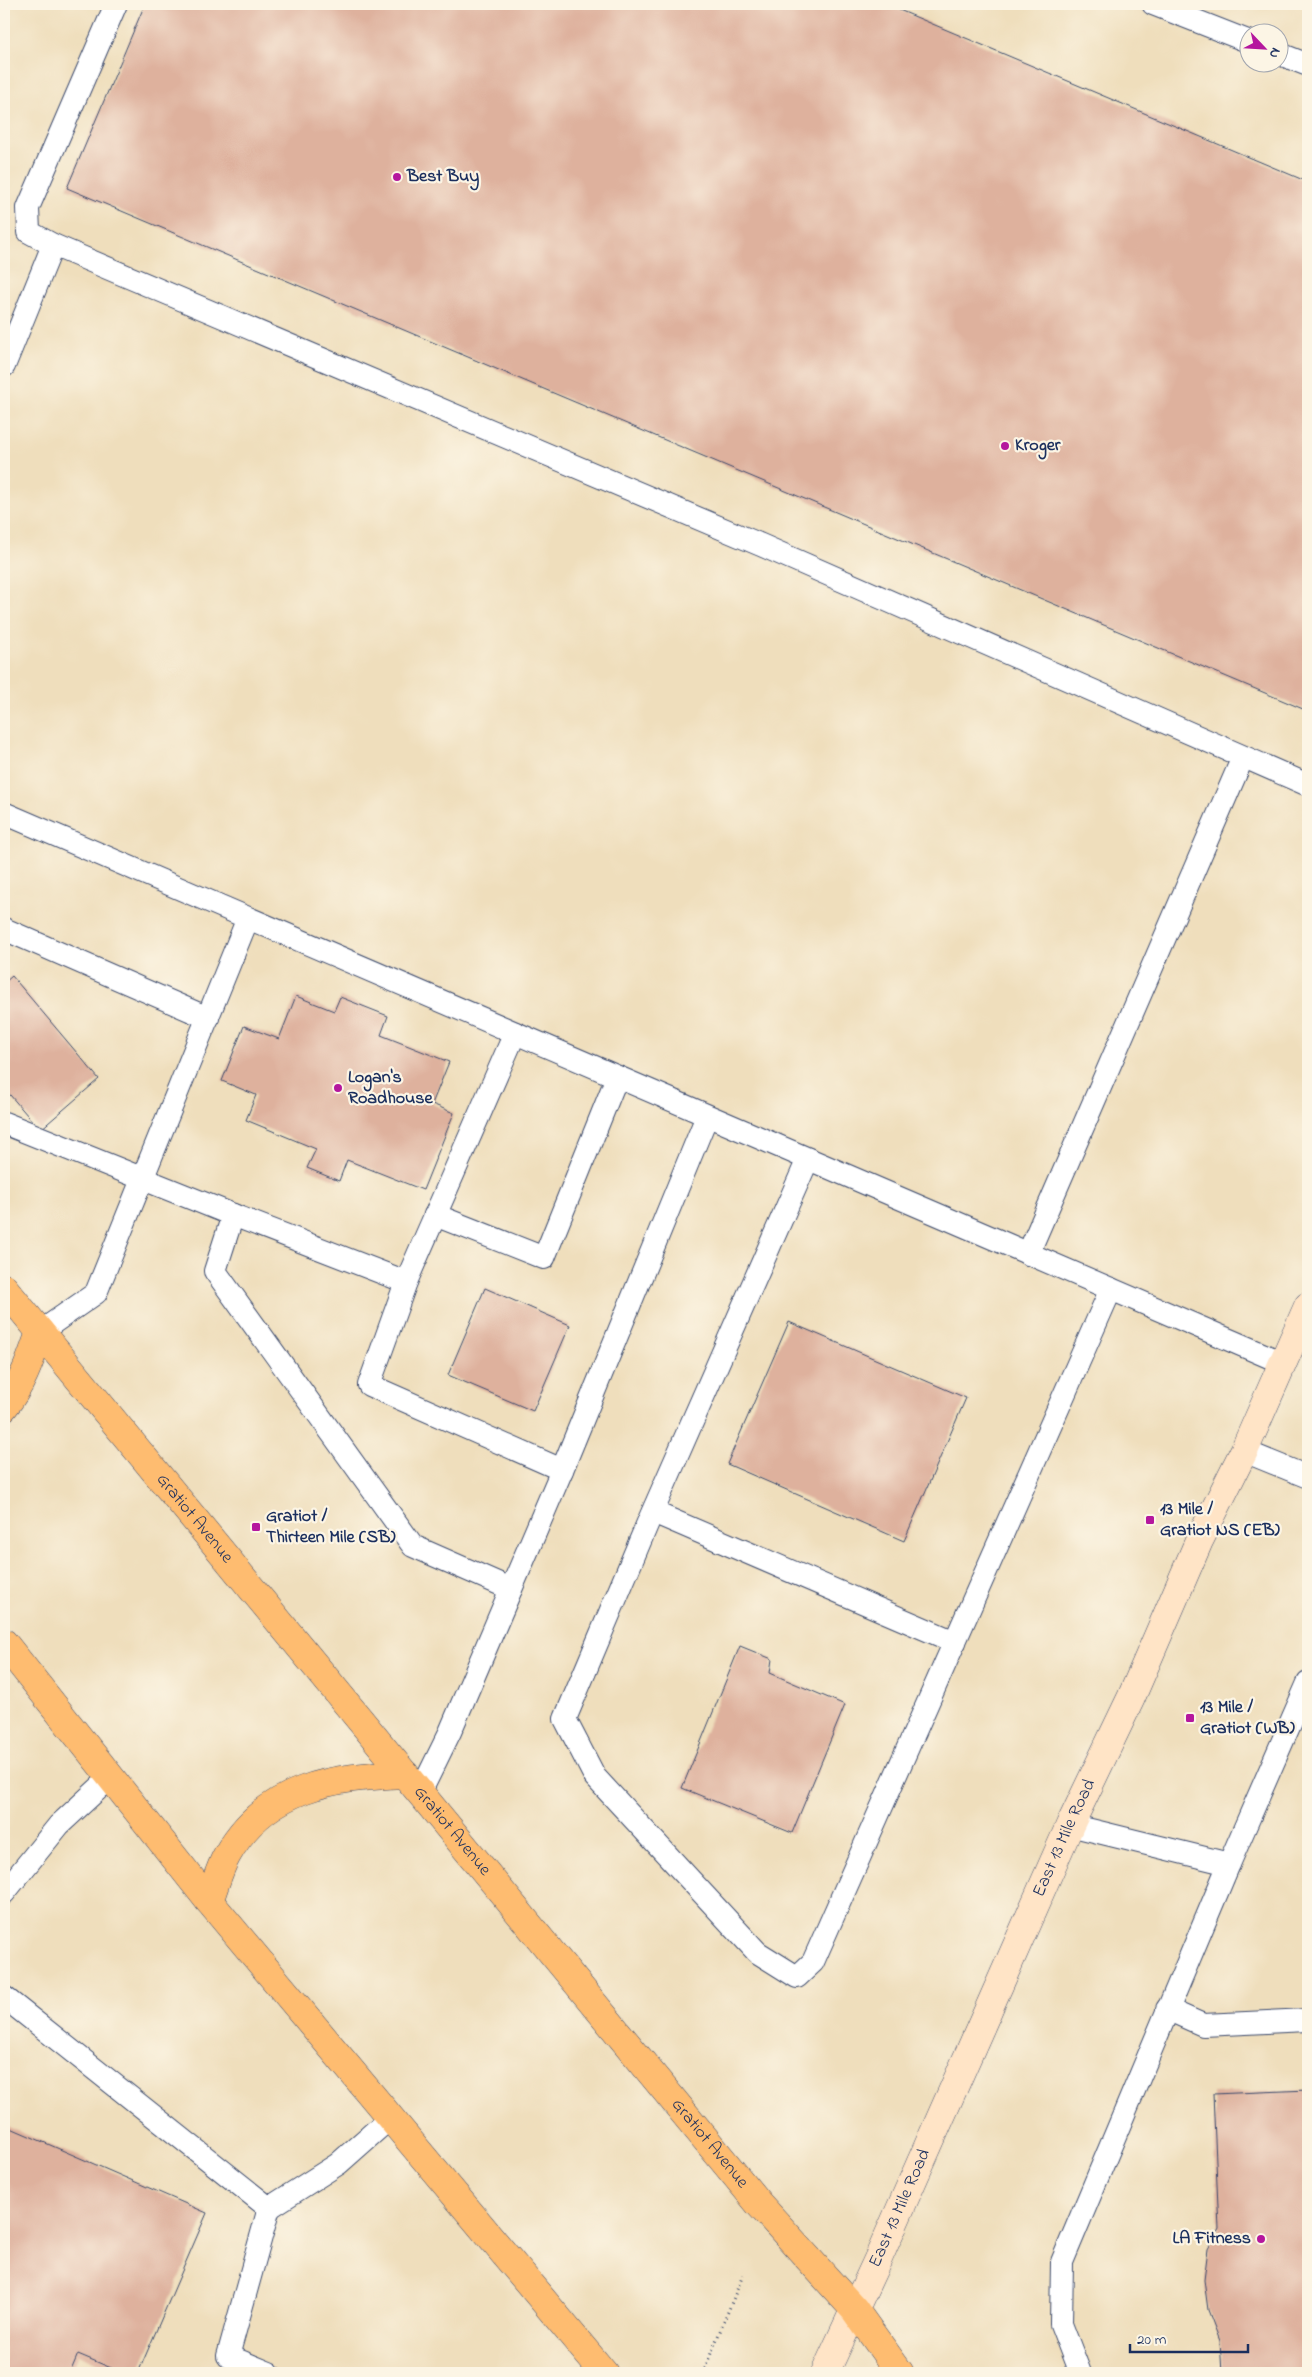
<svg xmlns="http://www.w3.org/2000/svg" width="1312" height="2377" font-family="'Indie Flower',sans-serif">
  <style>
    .building { fill: #deb19d }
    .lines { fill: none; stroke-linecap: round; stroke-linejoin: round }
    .lane-casing { stroke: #3b496c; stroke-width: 24 }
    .secondary-casing { stroke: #3b496c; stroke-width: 29 }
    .primary-casing { stroke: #3b496c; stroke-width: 29 }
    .path { stroke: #3b496c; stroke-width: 3; stroke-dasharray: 1 4; stroke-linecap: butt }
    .lane { stroke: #fff; stroke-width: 22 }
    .secondary { stroke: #ffe4c6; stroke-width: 28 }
    .primary { stroke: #febc70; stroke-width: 28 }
    .poi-dot { fill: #b5179e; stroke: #fcf5e5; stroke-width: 2 }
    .labels { text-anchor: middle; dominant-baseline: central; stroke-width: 4.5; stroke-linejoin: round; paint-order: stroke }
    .poi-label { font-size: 18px; font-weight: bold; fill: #1b2f5e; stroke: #fcf5e5; text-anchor: start }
    .street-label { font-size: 18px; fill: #1b2f5e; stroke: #fcf5e5 }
  </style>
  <rect width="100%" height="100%" fill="#fcf5e5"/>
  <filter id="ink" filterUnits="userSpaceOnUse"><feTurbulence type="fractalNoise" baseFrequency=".02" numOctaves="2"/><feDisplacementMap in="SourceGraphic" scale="10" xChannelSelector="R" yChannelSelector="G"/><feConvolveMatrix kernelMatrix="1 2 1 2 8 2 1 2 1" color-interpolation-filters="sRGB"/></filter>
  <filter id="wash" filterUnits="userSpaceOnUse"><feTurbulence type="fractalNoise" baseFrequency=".0096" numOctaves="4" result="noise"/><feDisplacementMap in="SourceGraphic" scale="20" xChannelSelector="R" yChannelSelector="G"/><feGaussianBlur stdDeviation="1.12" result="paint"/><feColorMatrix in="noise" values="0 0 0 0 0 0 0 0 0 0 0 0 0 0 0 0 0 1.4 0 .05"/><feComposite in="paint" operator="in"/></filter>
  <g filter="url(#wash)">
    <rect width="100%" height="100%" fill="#efdebc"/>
    <g id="blocks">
      <g class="building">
        <path d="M145,4H885L1308,182V697L1303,709L67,188Z"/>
        <path d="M12,976L99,1079L40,1130L4,1088V983Z"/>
        <path d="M296,996L334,1011L340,997L388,1016L381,1035L449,1062L432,1104L454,1113L423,1190L347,1160L339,1181L307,1168L316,1149L246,1120L256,1095L222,1081L244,1026L279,1039Z"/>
        <path d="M485,1288L570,1325L533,1411L448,1375Z"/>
        <path d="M789,1322L966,1398L904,1541L727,1464Z"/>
        <path d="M740,1646L772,1659L770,1673L845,1705L792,1833L682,1788Z"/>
        <path d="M1308,2090V2373H1222L1220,2341L1208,2310L1204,2280L1208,2249L1219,2229L1213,2094Z"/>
        <path d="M4,2125L207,2213L138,2373H123L78,2354L70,2373H4Z"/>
      </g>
    </g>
  </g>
  <g filter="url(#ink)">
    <use href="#blocks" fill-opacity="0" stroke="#3b496c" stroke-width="1"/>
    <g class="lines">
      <defs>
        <g id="lane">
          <path d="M116,4L28,208L29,232L53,245L761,545L1308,785"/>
          <path d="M1153,4L1250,42"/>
          <path d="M1280,54L1308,65"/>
          <path d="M4,366L53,245"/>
          <path d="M4,813L1283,1363"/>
          <path d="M4,929L208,1018"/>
          <path d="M4,1123L233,1215"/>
          <path d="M808,1159L649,1520L565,1719L595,1777L757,1952L797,1977L813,1962L1111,1289"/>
          <path d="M435,1215L544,1258L617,1077"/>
          <path d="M1028,1254L1243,757"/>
          <path d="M406,1282L515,1033"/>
          <path d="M40,1332L96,1293L248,918"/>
          <path d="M1244,1451L1308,1477"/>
          <path d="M653,1512L955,1642"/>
          <path d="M511,1589L413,1546L215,1271L233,1215L406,1282L369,1385L562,1470"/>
          <path d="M420,1793L450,1732L562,1470L707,1116"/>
          <path d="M1070,1825L1229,1864L1308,1683"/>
          <path d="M4,1893L59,1825L111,1777"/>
          <path d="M4,1997L269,2208L338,2164L390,2118"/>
          <path d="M1167,2009L1203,2025L1308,2020"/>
          <path d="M269,2208L228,2356L269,2373"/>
          <path d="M1080,2373L1061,2324L1062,2262L1229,1864"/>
        </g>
        <g id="secondary">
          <path id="s1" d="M825,2373L878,2259L1070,1825L1131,1698L1199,1541L1244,1451L1308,1306"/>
        </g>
        <g id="primary">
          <path id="s2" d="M4,1288L759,2204L854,2309L900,2373"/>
          <path d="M4,1407C22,1386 31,1358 40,1332"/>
          <path d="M4,1643L209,1901L604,2373"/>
          <path d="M209,1901C215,1886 219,1869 227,1855C266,1786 333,1777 405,1774"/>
        </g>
      </defs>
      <use href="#lane" class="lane-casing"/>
      <use href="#secondary" class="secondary-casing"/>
      <use href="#primary" class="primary-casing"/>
      <path class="path" d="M703,2373L743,2275"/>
      <use href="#lane" class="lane"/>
      <use href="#secondary" class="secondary"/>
      <use href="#primary" class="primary"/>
    </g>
  </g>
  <g class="poi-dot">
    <circle cx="397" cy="177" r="5"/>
    <circle cx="1005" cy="446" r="5"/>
    <circle cx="338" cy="1088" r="5"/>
    <rect x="1145" y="1515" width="10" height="10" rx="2.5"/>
    <rect x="251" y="1522" width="10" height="10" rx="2.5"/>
    <rect x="1185" y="1713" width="10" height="10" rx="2.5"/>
    <circle cx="1261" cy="2239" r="5"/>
  </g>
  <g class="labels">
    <g class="poi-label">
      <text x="407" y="177">Best Buy</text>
      <text x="1015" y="446">Kroger</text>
      <text x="348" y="1078">Logan's<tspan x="348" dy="21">Roadhouse</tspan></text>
      <text x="1160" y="1510">13 Mile /<tspan x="1160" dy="21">Gratiot NS (EB)</tspan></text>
      <text x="266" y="1517">Gratiot /<tspan x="266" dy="21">Thirteen Mile (SB)</tspan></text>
      <text x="1200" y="1708">13 Mile /<tspan x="1200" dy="21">Gratiot (WB)</tspan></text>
      <text x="1251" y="2239" text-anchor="end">LA Fitness</text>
    </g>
    <g class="street-label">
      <text stroke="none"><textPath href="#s2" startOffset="299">Gratiot Avenue</textPath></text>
      <text stroke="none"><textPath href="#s2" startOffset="704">Gratiot Avenue</textPath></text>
      <text stroke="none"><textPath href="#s1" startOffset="586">East 13 Mile Road</textPath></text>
      <text stroke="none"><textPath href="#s2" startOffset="1109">Gratiot Avenue</textPath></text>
      <text stroke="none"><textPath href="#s1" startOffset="181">East 13 Mile Road</textPath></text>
    </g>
  </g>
  <rect width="1312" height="2377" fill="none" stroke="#fcf5e5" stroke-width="20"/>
  <g transform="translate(1264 48) rotate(115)"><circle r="24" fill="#fcf5e5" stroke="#a2a6af"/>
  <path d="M0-4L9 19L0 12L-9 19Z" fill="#b5179e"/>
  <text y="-8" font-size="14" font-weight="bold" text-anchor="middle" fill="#1b2f5e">N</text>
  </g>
  <path d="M1130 2344v8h118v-8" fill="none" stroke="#1b2f5e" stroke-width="2.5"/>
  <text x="1137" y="2344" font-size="15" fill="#1b2f5e" stroke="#fcf5e5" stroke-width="4" paint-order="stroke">20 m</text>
</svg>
